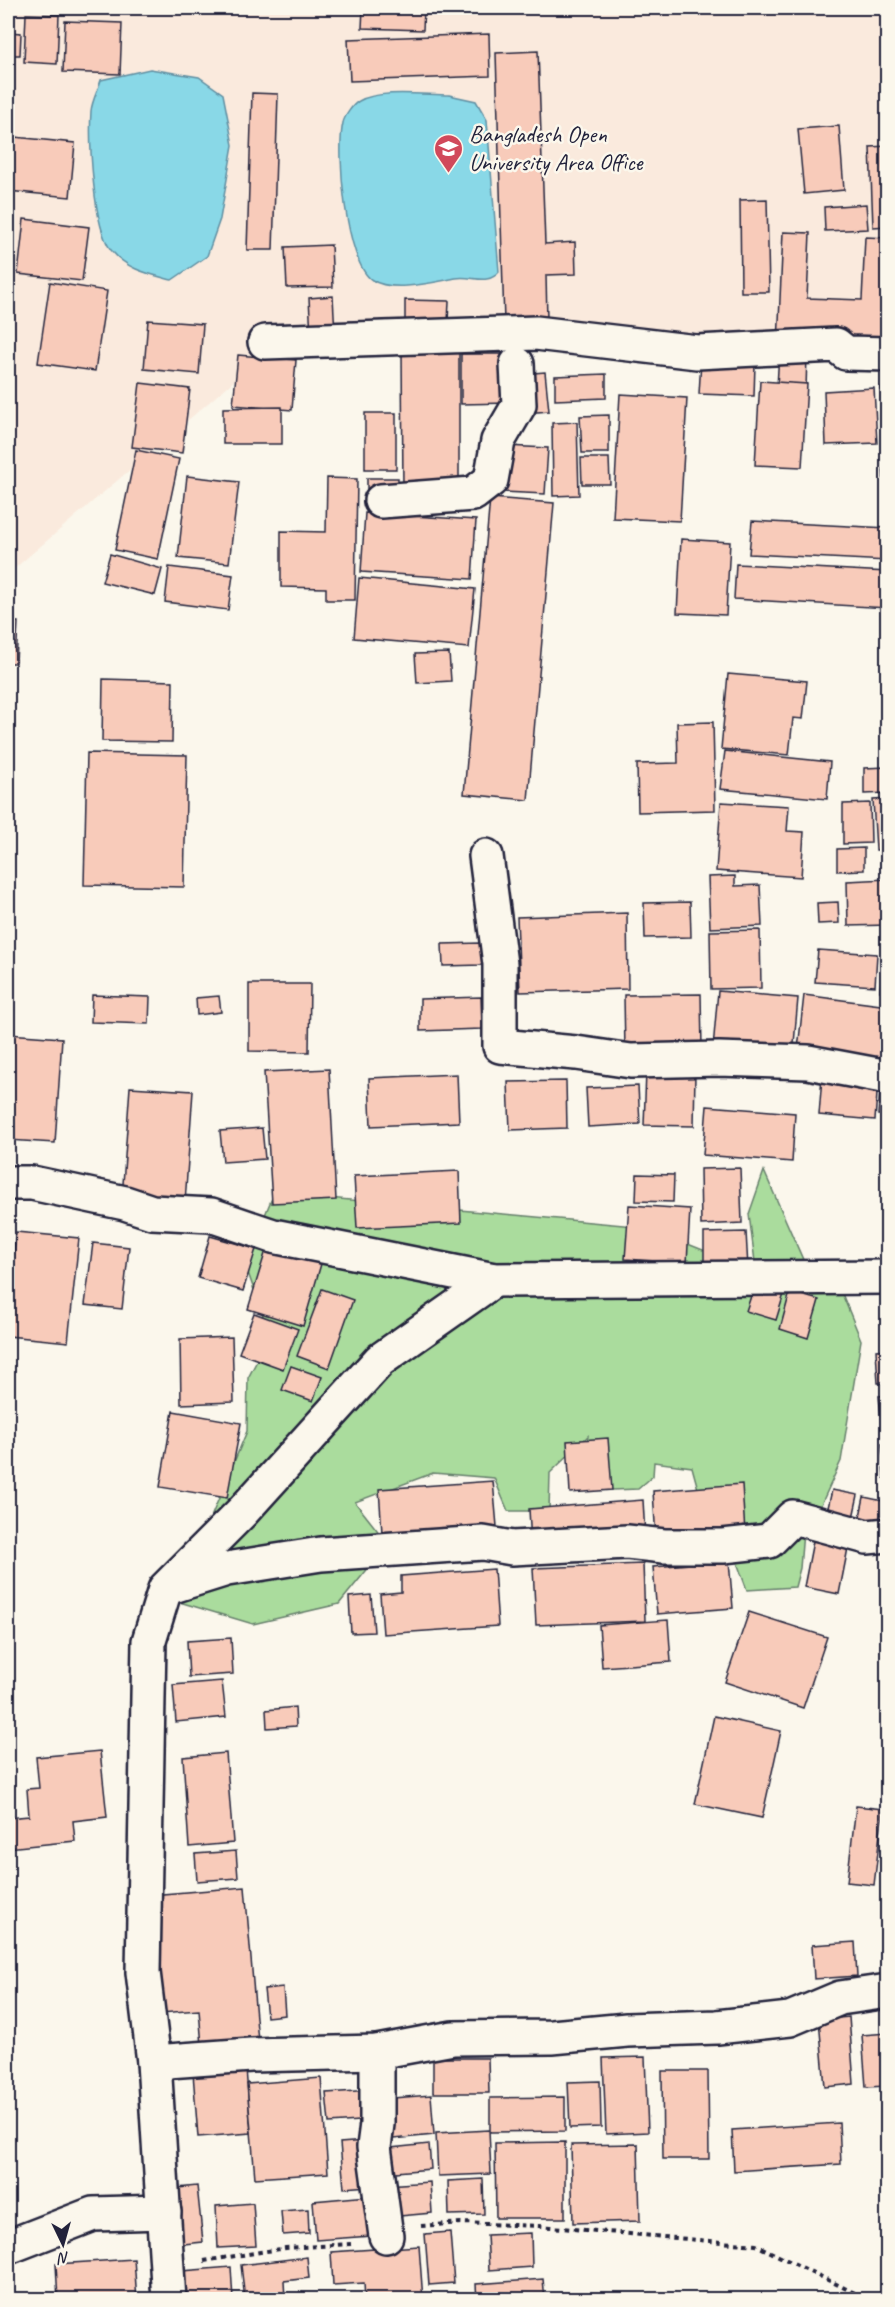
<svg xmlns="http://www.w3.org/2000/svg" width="895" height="2307" font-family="Caveat,sans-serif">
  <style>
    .built { fill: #faeadd }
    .green { fill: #aadc9d; stroke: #667f6c; stroke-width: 1.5 }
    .water { fill: #89d8e7; stroke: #608fa2; stroke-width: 1.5 }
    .building { fill: #f8cbba; stroke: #22223b; stroke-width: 1.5 }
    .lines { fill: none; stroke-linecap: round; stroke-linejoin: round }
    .street-casing { stroke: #22223b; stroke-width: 38 }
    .path { stroke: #22223b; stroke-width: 4; stroke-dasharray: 4.5 4.5; stroke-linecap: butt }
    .street { stroke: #fbf7ec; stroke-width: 33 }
    .labels { text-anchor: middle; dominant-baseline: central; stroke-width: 5; stroke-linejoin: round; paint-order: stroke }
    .poi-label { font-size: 24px; fill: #22223b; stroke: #fbf7ec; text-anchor: start }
  </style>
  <rect width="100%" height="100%" fill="#fbf7ec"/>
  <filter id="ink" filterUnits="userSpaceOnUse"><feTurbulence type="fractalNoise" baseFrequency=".0167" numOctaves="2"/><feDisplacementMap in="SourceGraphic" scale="12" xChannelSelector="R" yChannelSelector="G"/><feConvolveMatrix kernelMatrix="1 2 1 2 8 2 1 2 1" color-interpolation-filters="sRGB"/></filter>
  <g filter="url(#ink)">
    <path class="built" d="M8,8H887V339L263,356L8,574Z"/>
    <path class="green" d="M764,1171L812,1280L836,1279L861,1340L841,1461L820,1507L803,1532L800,1568L795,1587L747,1590L726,1532L698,1489L692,1467L654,1462L653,1476L638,1489L612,1490L584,1468L588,1436L550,1473L549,1511H508L494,1478L433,1473L355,1502L388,1544L339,1604L253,1624L176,1601L247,1431L248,1378L270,1336L245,1264L274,1193L645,1227L723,1258L755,1262L749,1214Z"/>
    <g class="water">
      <path d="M150,69L199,77L223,94L233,145L220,219L207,256L172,280C149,274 127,270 111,250C93,227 89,141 91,111C92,101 98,90 101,80Z"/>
      <path d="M449,95L476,101L487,120L499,272C487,286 472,275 456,278C434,282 392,293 372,280C346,263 336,151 343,123C344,117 353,104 359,101C380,89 424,95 449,95Z"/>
    </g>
    <g class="building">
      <rect x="8" y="8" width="5" height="21"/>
      <path d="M363,8H424L423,30L362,28Z"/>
      <path d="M26,14L59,15L57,64L24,62Z"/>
      <path d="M65,21L122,23L120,74L63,72Z"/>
      <path d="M8,32L21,33L20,55H8Z"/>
      <path d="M489,34L490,76L350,81L348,39Z"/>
      <path d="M538,51L545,244L575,242L576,274L546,275L547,320L504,322L496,53Z"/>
      <path d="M252,93L278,94L273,250H247Z"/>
      <path d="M839,126L844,190L804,194L798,129Z"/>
      <path d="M14,137L75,143L70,197L8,191Z"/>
      <path d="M888,146V226L873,227L870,147Z"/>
      <path d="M767,199L769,292H741L740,200Z"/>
      <path d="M866,204L868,229L825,231L824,207Z"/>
      <path d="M24,219L89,227L82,281L18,274Z"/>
      <path d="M783,232L810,233L807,298L862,300L865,237L888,238V348L778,344Z"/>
      <path d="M331,245L333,287L287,288L285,247Z"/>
      <path d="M50,282L107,291L95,371L38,363Z"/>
      <path d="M333,296L335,334L311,335L309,298Z"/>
      <path d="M405,300L449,301L448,322L405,321Z"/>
      <path d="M148,320L203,324L199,374L144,369Z"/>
      <path d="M402,350H459V489L403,490Z"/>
      <path d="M779,352L807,354L806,389L777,387Z"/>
      <path d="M461,354H510V403L461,404Z"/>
      <path d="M238,355L296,360L292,410L233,405Z"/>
      <path d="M701,361L755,364L754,396L699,394Z"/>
      <path d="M545,372L549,411L525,413L522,374Z"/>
      <path d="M606,374V398L555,400V376Z"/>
      <path d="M760,381L807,384L802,467L755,465Z"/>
      <path d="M140,383L190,389L182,453L132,447Z"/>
      <path d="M881,387H888V527H885Z"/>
      <path d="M874,388L877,443L826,445L824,391Z"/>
      <path d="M620,394L687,398L680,521L613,518Z"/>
      <path d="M282,407V444H223V408Z"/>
      <rect x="365" y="413" width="31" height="56"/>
      <path d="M609,415V453H582L580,416Z"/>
      <path d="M577,422L579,495L553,496L552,423Z"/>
      <path d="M505,446L548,448L545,494L503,492Z"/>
      <path d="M136,450L179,459L158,559L115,550Z"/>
      <path d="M581,458H609L610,484H582Z"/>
      <path d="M187,476L239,482L229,563L178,558Z"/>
      <path d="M327,478L357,479L355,600H326V588L281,587V531L326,532Z"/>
      <rect x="367" y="478" width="31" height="18"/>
      <path d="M490,498L554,503L528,800L464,794Z"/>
      <path d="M365,513L476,520L472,579L361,572Z"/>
      <path d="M752,521L888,528V561L749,554Z"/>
      <path d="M681,539L730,542L726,615L677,613Z"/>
      <path d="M110,554L162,569L155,595L102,582Z"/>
      <path d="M736,564L888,572V608L734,599Z"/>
      <path d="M169,567L233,575L228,610L165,602Z"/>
      <path d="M359,578L475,589L469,648L354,638Z"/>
      <path d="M8,622H18L16,663H8Z"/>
      <path d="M449,653L451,681L417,683L415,654Z"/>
      <path d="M728,674L807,681L803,719L793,718L789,755L721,749Z"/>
      <path d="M103,679L173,681L172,742L102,741Z"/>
      <path d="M713,722L715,810L638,812L637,764L678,763L677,723Z"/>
      <path d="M725,751L830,762L827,799L720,789Z"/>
      <path d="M87,753L187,755L184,887L84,885Z"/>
      <path d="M888,767V793L864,794V768Z"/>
      <path d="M888,799V850H876L873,800Z"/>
      <path d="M721,802L789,806L787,831L804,832L801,877L716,871Z"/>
      <path d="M870,803L871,843L843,844V804Z"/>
      <path d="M864,848V870L837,871V849Z"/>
      <path d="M735,876V886L760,885L762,926L710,928L708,877Z"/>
      <path d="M888,879V925L848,926L847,881Z"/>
      <path d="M690,902L691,937L645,938L644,903Z"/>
      <path d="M838,902L839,923L818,924L817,903Z"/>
      <path d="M627,913L628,989L520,992L517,917Z"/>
      <path d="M760,930L761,988L711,989L710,931Z"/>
      <path d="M481,943L482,965L443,966L442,944Z"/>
      <path d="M818,950L877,954L875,986L815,982Z"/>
      <path d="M883,958H888V991H880Z"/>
      <path d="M249,984H310L309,1052L249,1051Z"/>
      <path d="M718,991L798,998L793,1055L713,1048Z"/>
      <path d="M701,994L702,1050L625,1051L624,995Z"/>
      <path d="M92,995L150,997L149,1024L91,1022Z"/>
      <path d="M804,995L888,1006V1069L797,1058Z"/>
      <path d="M219,996L221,1012L197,1015L196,998Z"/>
      <path d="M481,997L482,1029L420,1031V999Z"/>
      <path d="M8,1034L62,1038L55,1143L8,1140Z"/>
      <path d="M329,1069L336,1200L272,1203L264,1072Z"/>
      <path d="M646,1072L695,1073L694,1126L644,1125Z"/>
      <path d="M457,1074L459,1122L371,1126L369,1078Z"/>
      <path d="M822,1077L878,1081L875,1120L819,1115Z"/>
      <path d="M566,1081L567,1128L510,1130L508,1082Z"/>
      <path d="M881,1081H888V1115H878Z"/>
      <path d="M638,1086L640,1124L588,1127L586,1088Z"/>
      <path d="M130,1087L193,1091L185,1202L122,1198Z"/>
      <path d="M707,1106L795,1113L792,1162L703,1155Z"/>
      <path d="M262,1128L265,1159L223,1162L220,1131Z"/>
      <path d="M740,1168L742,1223L701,1225L700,1169Z"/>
      <path d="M459,1171L461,1223L357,1228L354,1176Z"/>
      <path d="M637,1174L674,1175L673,1202L636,1201Z"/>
      <path d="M629,1205L690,1209L687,1263L625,1259Z"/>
      <path d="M16,1232L79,1238L68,1342L8,1336V1309Z"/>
      <path d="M746,1232L748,1268L704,1270V1233Z"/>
      <path d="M210,1236L256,1249L243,1291L198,1278Z"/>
      <path d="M93,1243L129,1247L122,1309L85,1305Z"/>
      <path d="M267,1247L321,1264L303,1326L248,1309Z"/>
      <path d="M755,1284L784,1294L776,1320L746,1311Z"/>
      <path d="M322,1289L353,1300L329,1368L297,1356Z"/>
      <path d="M790,1292L819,1300L808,1338L780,1329Z"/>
      <path d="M254,1313L298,1329L283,1369L239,1353Z"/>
      <path d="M232,1337L234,1402L181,1404L180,1339Z"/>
      <path d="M888,1349V1383H878L876,1350Z"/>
      <path d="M291,1366L322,1377L313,1401L282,1390Z"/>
      <path d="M888,1395V1441H883L879,1396Z"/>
      <path d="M173,1411L241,1423L227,1498L160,1487Z"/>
      <path d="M608,1438L612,1490L570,1493L567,1441Z"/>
      <path d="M888,1443V1478H884L882,1444Z"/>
      <path d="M493,1481L498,1538L383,1547L379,1489Z"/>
      <path d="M742,1484L745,1533L656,1539L653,1491Z"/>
      <path d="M832,1490L858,1495L851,1527L825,1521Z"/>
      <path d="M864,1497L888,1502V1523L858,1526Z"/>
      <path d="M643,1500L645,1535L531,1544L529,1509Z"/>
      <path d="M813,1541L848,1548L839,1594L804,1587Z"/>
      <path d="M729,1561L733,1608L657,1614L653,1567Z"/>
      <path d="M643,1564L645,1621L536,1625L533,1568Z"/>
      <path d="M494,1569L498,1626L383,1634L380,1594L401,1592V1576Z"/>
      <path d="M371,1595L374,1632L351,1633L349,1597Z"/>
      <path d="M749,1612L827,1637L803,1708L725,1682Z"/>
      <path d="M668,1620L671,1662L602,1667L599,1625Z"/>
      <path d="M231,1638L233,1674L189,1677L187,1641Z"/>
      <path d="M222,1681L226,1717L176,1722L173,1685Z"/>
      <path d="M295,1707L296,1726L267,1728L266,1710Z"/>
      <path d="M714,1716L781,1731L762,1818L695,1804Z"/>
      <path d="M100,1751L107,1817L73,1821L75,1841L8,1848V1818L29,1816L27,1789L39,1788L36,1757Z"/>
      <path d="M226,1753L233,1843L189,1847L183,1757Z"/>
      <path d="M856,1806L883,1809L874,1885L847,1882Z"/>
      <path d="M888,1815V1858L882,1857Z"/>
      <path d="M236,1851L238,1878L197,1881L195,1854Z"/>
      <path d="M245,1887L258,2042L202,2046L199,2010L160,2013L151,1895Z"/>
      <path d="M855,1942L857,1976L814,1979L812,1945Z"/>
      <path d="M283,1987L285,2015L267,2017L264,1989Z"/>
      <path d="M849,2017L854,2084L825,2087L819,2020Z"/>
      <path d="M888,2033V2086L866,2087L862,2035Z"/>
      <path d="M645,2057L648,2132L606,2134L603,2058Z"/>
      <path d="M433,2058H488L489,2093H433Z"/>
      <path d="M246,2069L251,2133L198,2137L193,2073Z"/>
      <path d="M662,2071H708L709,2159H663Z"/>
      <path d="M321,2078L328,2173L255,2178L247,2084Z"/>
      <path d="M600,2081L601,2127L570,2128L568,2082Z"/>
      <path d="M372,2090L374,2120L329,2123L326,2093Z"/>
      <path d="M431,2095L434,2135L383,2140L380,2099Z"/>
      <path d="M565,2097V2131L490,2132V2098Z"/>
      <path d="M839,2123L841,2164L734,2171L732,2130Z"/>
      <path d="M489,2130L491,2174L438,2176L436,2133Z"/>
      <path d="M365,2141L368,2186L344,2188L340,2143Z"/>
      <path d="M565,2142V2218H496L495,2143Z"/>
      <path d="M429,2144L431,2169L384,2173L381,2149Z"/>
      <path d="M638,2144L640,2221L573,2223L571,2145Z"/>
      <path d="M483,2179L484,2214L449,2215L448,2181Z"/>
      <path d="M430,2182L432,2213L389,2217L386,2185Z"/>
      <path d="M197,2186L203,2242L174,2245L168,2189Z"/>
      <path d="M368,2196L371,2236L316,2240L313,2201Z"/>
      <path d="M253,2203L256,2246L218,2248L216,2206Z"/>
      <path d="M308,2209L309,2233L283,2235L281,2211Z"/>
      <path d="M450,2232L454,2283L429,2285L425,2234Z"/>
      <path d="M531,2233L532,2267L489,2270L487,2235Z"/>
      <path d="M419,2246L423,2300H365L364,2283L333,2285L331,2252Z"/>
      <path d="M307,2257L309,2278L284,2281L285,2300H245L241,2265Z"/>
      <path d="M134,2259L137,2300H58L56,2264Z"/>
      <path d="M231,2267L233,2300H185L182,2271Z"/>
      <path d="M543,2279L545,2300H477L476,2284Z"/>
    </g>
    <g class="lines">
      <defs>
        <g id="street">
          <path d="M265,342L536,333L697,352L836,345L846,353L888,354"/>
          <path d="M381,501L473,494L491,480L498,441L519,405L517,364"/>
          <path d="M486,856L500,964V1046L576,1053L631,1061L719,1059L808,1062L888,1077"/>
          <path d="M8,1183H32L125,1203L152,1212L211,1215L273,1236L494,1280L888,1277"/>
          <path d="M173,1586L227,1569L321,1554L483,1543L512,1548L627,1542L664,1546H723L769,1541L793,1517L867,1537L888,1535"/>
          <path d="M377,2052V2124L374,2147L386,2236"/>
          <path d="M154,2062L251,2055L377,2052L453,2038L552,2037L627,2030L717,2027L790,2019L840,1998L888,1991"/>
          <path d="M8,2247L93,2214L164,2212"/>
          <path d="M169,2300L154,2062L143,1972L149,1641L165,1589L243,1511L380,1360L494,1280"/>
        </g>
      </defs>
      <use href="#street" class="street-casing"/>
      <g class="path">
        <path d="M421,2226L461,2223L539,2226L756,2245L869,2300"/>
        <path d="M204,2261L286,2248L351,2244"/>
      </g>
      <use href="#street" class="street"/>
    </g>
  </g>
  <defs>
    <symbol id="university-pin" viewBox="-11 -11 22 30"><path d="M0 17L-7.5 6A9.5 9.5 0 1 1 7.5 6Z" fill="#d1495b" stroke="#fbf7ec"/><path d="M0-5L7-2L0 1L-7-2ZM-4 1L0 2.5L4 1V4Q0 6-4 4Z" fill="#fff"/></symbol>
  </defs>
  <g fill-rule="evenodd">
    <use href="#university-pin" x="432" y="132" width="33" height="45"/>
  </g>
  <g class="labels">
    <g class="poi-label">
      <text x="469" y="134">Bangladesh Open<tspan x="469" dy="28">University Area Office</tspan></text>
    </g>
  </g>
  <rect width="895" height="2307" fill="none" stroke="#fbf7ec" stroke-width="30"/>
  <rect x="15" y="15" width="865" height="2277" fill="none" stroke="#22223b" stroke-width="2" filter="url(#ink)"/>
  <g transform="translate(63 2244) rotate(175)" stroke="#fbf7ec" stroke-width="4.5" paint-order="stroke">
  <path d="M0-4.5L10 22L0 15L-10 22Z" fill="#22223b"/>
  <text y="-9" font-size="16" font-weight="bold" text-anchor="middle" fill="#22223b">N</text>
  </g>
</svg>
